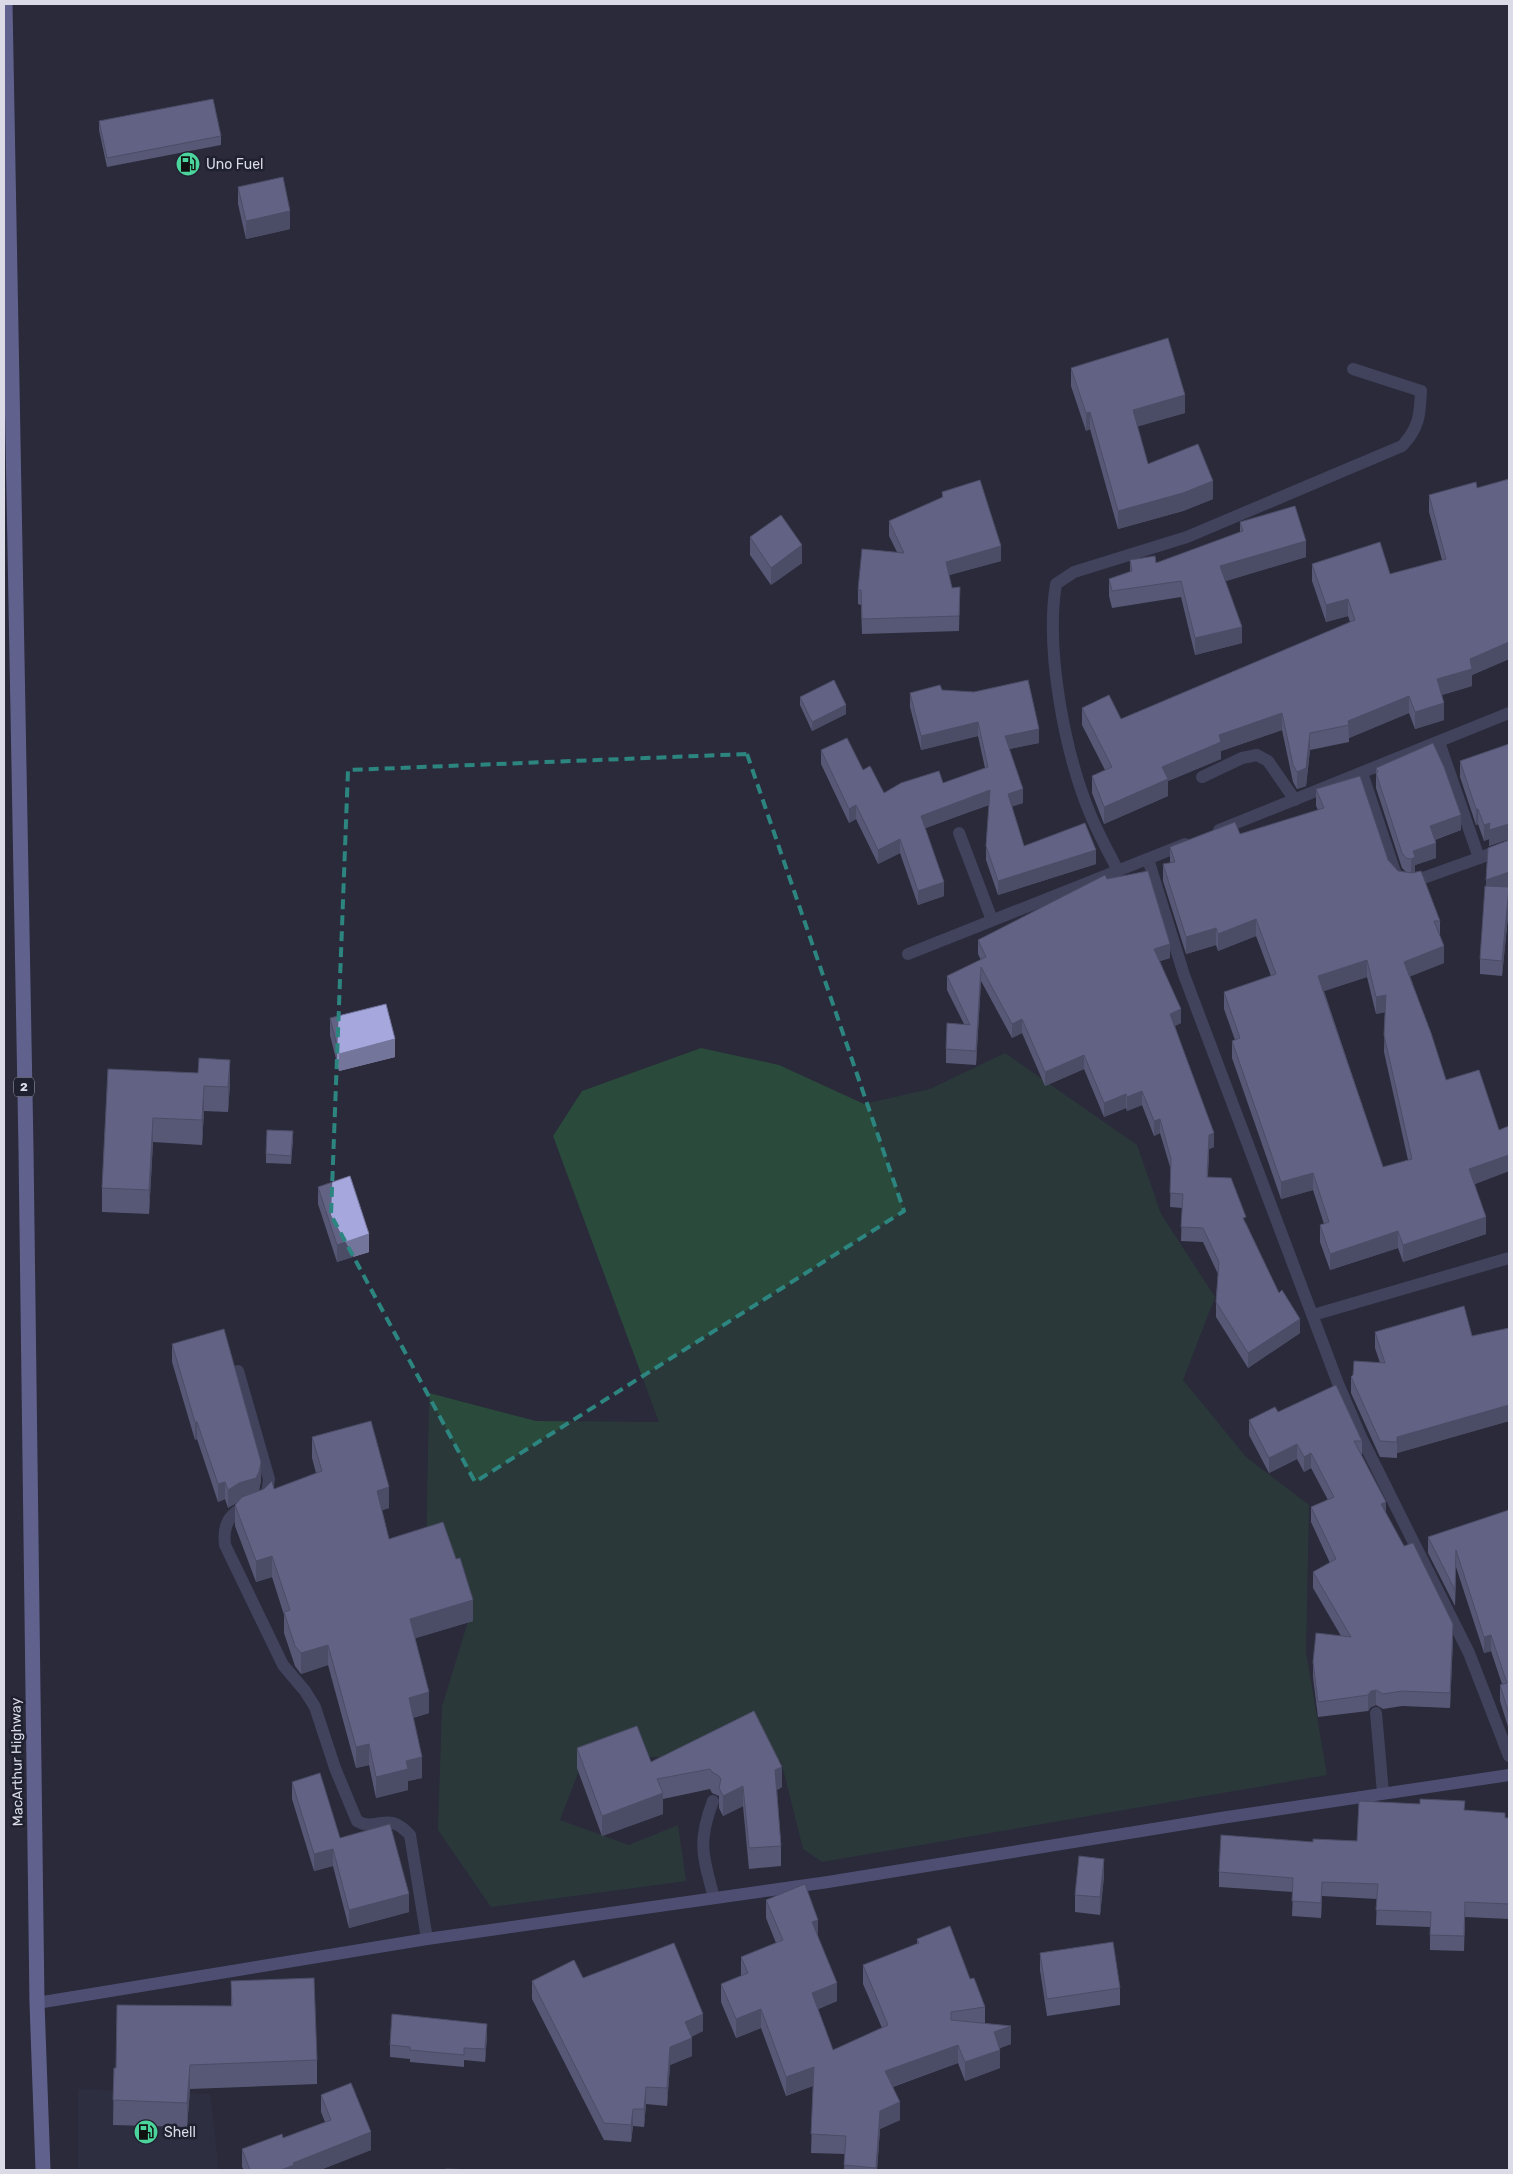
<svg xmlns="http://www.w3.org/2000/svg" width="1513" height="2174" font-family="Rubik,sans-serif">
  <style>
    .built { fill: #333349 }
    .green { fill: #2a4a3b }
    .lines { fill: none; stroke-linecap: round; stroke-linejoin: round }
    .lane { stroke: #5e5f86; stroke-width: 12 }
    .street { stroke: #5e5f86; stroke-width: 12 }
    .secondary { stroke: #7a7ab8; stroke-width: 12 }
    .highway { stroke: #a4a5f2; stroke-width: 15 }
    .wall { fill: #8e90be; fill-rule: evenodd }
    .shaded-wall { fill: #74759b }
    .building { fill: #a5a7dd; stroke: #74759b; fill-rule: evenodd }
    .marked { fill: none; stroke: #2d8580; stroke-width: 4; stroke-dasharray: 10 6; stroke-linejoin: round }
    .labels { text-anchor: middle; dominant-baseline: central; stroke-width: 5; stroke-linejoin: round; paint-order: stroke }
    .shield { fill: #202130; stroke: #a2a3af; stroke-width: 1 }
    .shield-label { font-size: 12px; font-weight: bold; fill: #dadbe6 }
    .poi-label { font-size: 14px; fill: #dadbe6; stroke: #202130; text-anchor: start }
    .street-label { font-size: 14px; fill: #dadbe6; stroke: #202130 }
  </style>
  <rect width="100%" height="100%" fill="#2a2a3a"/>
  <path class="built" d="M78,2089L210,2094L219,2170H78Z"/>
  <path class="green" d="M701,1048L779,1065L864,1104L930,1089L1005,1053L1137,1145L1161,1214L1215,1297L1183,1380L1246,1457L1309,1505L1306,1652L1327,1775L822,1862L803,1849L781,1761L585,1755L560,1820L629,1845L678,1825L686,1881L491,1907L438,1830L442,1707L469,1618L426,1563L429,1393L536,1421L659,1422L553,1136L582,1091Z"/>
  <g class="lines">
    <g class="lane">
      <path d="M1202,777L1242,758L1257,755L1268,761L1295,800"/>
      <path d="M959,833L992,920"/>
      <path d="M238,1371L269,1479C268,1487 268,1496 262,1501C257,1505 248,1506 243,1508C227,1515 223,1529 225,1545L283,1665L305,1691L315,1707L335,1768L357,1821C377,1833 386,1809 410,1835L427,1939"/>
      <path d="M1376,1713L1383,1793"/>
      <path d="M713,1801C697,1843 703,1856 714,1898"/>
    </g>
    <g class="street">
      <path d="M1439,742L1479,858L1509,847"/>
      <path d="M1362,773L1395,872L1402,881L1412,882L1479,858"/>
      <path d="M1219,830L1509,713"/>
      <path d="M1148,859L1184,975L1339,1386L1361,1437L1469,1653L1509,1756"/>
      <path d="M1118,871C1109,853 1099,835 1091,816C1065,754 1045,651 1056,584L1074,572L1187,537L1402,446C1419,428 1420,415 1421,391L1353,369"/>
      <path d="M908,954L1185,844"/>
      <path d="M1313,1315L1509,1258"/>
    </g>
    <path class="secondary" d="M37,2003L427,1939L828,1882L1221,1818L1509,1775"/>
    <path class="highway" d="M5,4L26,1149L37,2003L43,2170"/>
  </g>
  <g class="wall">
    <path d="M99,121L221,136V145L107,167L99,130Z"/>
    <path d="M238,187L290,229L246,239L238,204Z"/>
    <path d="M1071,368L1185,413L1137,426L1148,464L1213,499L1183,511L1118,529L1090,429L1086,431L1071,386Z"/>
    <path d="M1509,479V659L1472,675V686L1442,695L1444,720L1415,729L1409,713L1349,738V742L1310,750L1306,786L1297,789L1293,782L1282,730L1221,751V759L1168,781V796L1104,824L1092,793V776L1105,770L1082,725V708L1121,719L1350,622L1348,616L1326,622L1312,581V564L1390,574L1442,560L1429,512V495L1477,488Z"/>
    <path d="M942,492L1001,561L949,575L952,588L960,587L959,631L862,634L861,605L858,604V590L897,552L889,536V521L942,498Z"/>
    <path d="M1240,522L1306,557L1225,581L1242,643L1195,655L1181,597L1112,608L1109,596V579L1130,572V560L1156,563L1240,532Z"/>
    <path d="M750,537L802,563L771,585L750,555Z"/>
    <path d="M942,690L1039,743L1009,749L1023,803L1012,806L1024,846L1096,864L998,895L986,860V846L989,805L925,828L944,896L918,905L900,853L878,864L856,819L849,823L821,764V750L863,770L884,793L943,783L985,768L978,736L921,750L910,707V693Z"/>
    <path d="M800,697L846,714L812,731L800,705Z"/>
    <path d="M1509,744V839L1489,846V839L1484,841L1478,824L1476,825L1460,777V761Z"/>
    <path d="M1376,768L1461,830L1435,840L1436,858L1415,865V872L1440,921V937L1444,963L1410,976L1446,1080L1509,1171L1475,1184L1486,1234L1403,1262L1398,1248L1330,1270L1320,1242V1225L1324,1224L1313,1190L1281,1199L1232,1058V1041L1235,1040L1224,1009V992L1271,976L1256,936L1218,951L1216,945L1186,954L1163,881V864L1170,863V847L1240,834L1318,810L1316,806V789L1388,860L1398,871L1406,872L1402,868L1376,788ZM1367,977L1376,1014L1385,1012L1384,1052L1408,1160L1383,1167L1324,991Z"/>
    <path d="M1509,840V906L1502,976L1480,974V959L1486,886Z"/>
    <path d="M1107,879L1170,958L1160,961L1181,1023L1175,1026L1214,1147L1209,1149L1208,1177L1246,1223L1279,1293L1300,1333L1248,1368L1216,1317V1302L1218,1274L1203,1242L1181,1241L1182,1208L1170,1207L1171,1170L1160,1133L1154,1136L1142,1105L1127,1111L1126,1108L1104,1117L1084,1069L1045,1086L1022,1033L1012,1038L981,981L976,1065L946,1063V1049L964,1024L947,990V976L981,960L978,954V940Z"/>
    <path d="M330,1018L395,1057L339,1071L330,1035Z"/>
    <path d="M108,1069L230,1084L228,1112L204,1111L202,1145L153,1142L149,1214L102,1212V1188Z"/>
    <path d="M293,1140L291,1164L266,1163V1154Z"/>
    <path d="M318,1187L369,1252L337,1262L318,1204Z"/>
    <path d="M1509,1328V1421L1397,1453V1458L1380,1457L1351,1393V1377L1380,1363L1375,1348V1332L1472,1336Z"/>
    <path d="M172,1344L261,1480L259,1491L274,1489L316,1473L312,1458V1437L389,1508L382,1510L389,1539L473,1621L415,1638L429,1713L413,1718L422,1778L408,1781V1790L376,1798L369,1765L356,1768L328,1665L301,1674L295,1666L284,1633V1615L272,1577L256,1582L235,1526V1505L238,1502L228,1508L225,1499L218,1502L197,1439L195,1440L172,1362Z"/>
    <path d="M1278,1412L1362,1441V1456L1386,1513L1453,1639L1450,1708L1402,1706L1383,1709L1376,1705L1371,1707L1368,1711L1318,1717L1313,1677V1662L1341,1636L1313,1588V1572L1330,1563L1311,1522V1507L1328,1500L1311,1468L1304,1472L1297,1459L1269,1473L1249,1435V1420Z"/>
    <path d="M1509,1510V1730L1500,1701V1685L1502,1684L1491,1651L1484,1653L1456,1567L1455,1606L1428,1553V1537Z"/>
    <path d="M754,1711L782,1787L777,1790L781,1846V1866L749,1869L743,1806L723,1816L719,1808V1796L712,1793L710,1789L663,1799V1814L602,1836L577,1768V1748L651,1762Z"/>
    <path d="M292,1782L340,1838L409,1912L349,1928L333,1866L314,1871L292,1799Z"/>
    <path d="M1465,1810L1509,1818V1919L1465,1917L1464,1951L1430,1950V1927L1376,1925L1377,1899L1322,1896L1321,1918L1292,1916L1293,1892L1219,1887V1872L1313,1842L1357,1841Z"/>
    <path d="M1104,1876L1100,1915L1075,1912V1895Z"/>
    <path d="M766,1900L818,1938L837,2001L818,2009L833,2050L882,2028L863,1984V1965L917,1944V1939L970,1979L985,2007V2023L1011,2044L1000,2048V2068L965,2081L958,2063L893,2087L900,2120L880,2129L877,2170H844L845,2154L811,2153L813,2086L786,2096L761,2028L736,2038L721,2002V1984L741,1976V1957L776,1943L766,1918Z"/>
    <path d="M1040,1953L1120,1988V2005L1047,2016L1040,1970Z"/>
    <path d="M583,1978L703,2031L691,2037L692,2056L670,2065L667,2106L646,2104L644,2127L633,2126L631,2142L604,2140L532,1999V1981Z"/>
    <path d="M231,1981L317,2060V2084L190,2089L187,2127L113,2125L114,2068H116L231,2006Z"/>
    <path d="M487,2036L485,2062L464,2060V2067L410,2062V2059L390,2057V2045Z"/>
    <path d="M321,2095L371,2150L320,2170H244L242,2167V2149L283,2138L325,2122L321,2112Z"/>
  </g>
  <g class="shaded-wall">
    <path d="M290,211V229L246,239V221Z"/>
    <path d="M1185,395V413L1133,428V410Z"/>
    <path d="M1090,412V429L1086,431V413Z"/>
    <path d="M1213,481V499L1183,511L1118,529V511Z"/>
    <path d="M1306,541V557L1220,583V566Z"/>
    <path d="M802,545V563L771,585V568Z"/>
    <path d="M1001,546V561L946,576V562Z"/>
    <path d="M1348,599V616L1326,622V605Z"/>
    <path d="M1242,627V643L1195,655V638Z"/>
    <path d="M1509,642V659L1472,675V686L1437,696V679L1470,659Z"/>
    <path d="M1409,696V713L1349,738L1348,721Z"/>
    <path d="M1444,703V720L1415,729V712Z"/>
    <path d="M846,705V714L812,731V722Z"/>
    <path d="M1282,713V730L1221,751V759L1168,781V796L1104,824V807L1162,767L1219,735Z"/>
    <path d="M978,722V736L921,750V736Z"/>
    <path d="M1039,729V743L1005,750V736Z"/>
    <path d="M1310,733V750L1306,786L1297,789V772Z"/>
    <path d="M1023,789V803L1008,808V794Z"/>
    <path d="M990,790V804L921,830V816Z"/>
    <path d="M856,805V819L849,823V809Z"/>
    <path d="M1476,809H1478V824L1476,825Z"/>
    <path d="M1461,815V830L1430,841V826Z"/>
    <path d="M1490,823L1509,824V839L1489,846V839L1484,841V825Z"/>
    <path d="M900,839V853L878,864V850Z"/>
    <path d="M1436,843V858L1415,865V872L1411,874V859L1413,851Z"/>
    <path d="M1096,850V864L998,895V881Z"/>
    <path d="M1509,872V887L1486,895V880Z"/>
    <path d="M944,882V896L918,905V891Z"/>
    <path d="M1509,890V906L1502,976V961Z"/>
    <path d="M1256,919V936L1218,951V934Z"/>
    <path d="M1216,928V945L1186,954V937Z"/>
    <path d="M1170,944V958L1154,963V949Z"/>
    <path d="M1444,946V963L1404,979V962Z"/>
    <path d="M1367,960V977L1318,993V976Z"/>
    <path d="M981,967V981L976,1065V1051Z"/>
    <path d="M1386,995V1012L1376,1014V997Z"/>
    <path d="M1181,1009V1023L1170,1028V1014Z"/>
    <path d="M1022,1019V1033L1012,1038V1024Z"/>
    <path d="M395,1039V1057L339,1071V1054Z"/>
    <path d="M1084,1055V1069L1045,1086V1072Z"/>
    <path d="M230,1060V1084L228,1112V1087Z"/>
    <path d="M204,1086V1111L202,1145V1120Z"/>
    <path d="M1142,1091V1105L1127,1111V1097Z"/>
    <path d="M1126,1094V1108L1104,1117V1103Z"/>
    <path d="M153,1118V1142L149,1214V1190Z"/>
    <path d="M1160,1119V1133L1154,1136V1121Z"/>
    <path d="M1214,1133V1147L1209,1149L1207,1191L1209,1135Z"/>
    <path d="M1509,1155V1171L1469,1186V1169Z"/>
    <path d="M1313,1173V1190L1281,1199V1182Z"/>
    <path d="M1486,1217V1234L1403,1262V1245Z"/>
    <path d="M1398,1231V1248L1330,1270V1254Z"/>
    <path d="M369,1234V1252L337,1262V1245Z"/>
    <path d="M1300,1319V1333L1248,1368V1353Z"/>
    <path d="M1509,1405V1421L1397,1453V1458V1437Z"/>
    <path d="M195,1422H197V1439L195,1440Z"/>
    <path d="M1297,1444V1459L1269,1473V1458Z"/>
    <path d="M1311,1453V1468L1304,1472V1457Z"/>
    <path d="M261,1462V1480L259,1489L256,1495L239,1501L228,1508V1490L239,1483Z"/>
    <path d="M225,1482V1499L218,1502V1484Z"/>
    <path d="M389,1487V1508L377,1512V1491Z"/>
    <path d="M1386,1502V1517L1381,1504Z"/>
    <path d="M1456,1550V1567L1455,1606V1590Z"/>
    <path d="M272,1556V1577L256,1582V1561Z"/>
    <path d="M473,1600V1621L410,1640V1619Z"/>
    <path d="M1453,1624V1639L1450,1708V1693Z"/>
    <path d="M1491,1635V1651L1484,1653V1637Z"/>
    <path d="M328,1645V1665L301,1674V1653Z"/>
    <path d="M1376,1690V1705L1371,1707L1368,1711V1695L1371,1691Z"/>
    <path d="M429,1692V1713L409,1719V1698Z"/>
    <path d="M369,1744V1765L356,1768V1747Z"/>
    <path d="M422,1757V1778L408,1781V1790L376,1798V1777L406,1761Z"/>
    <path d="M782,1767V1787L775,1791V1770Z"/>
    <path d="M743,1786V1806L723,1816V1796Z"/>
    <path d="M663,1793V1814L602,1836V1816Z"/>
    <path d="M333,1849V1866L314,1871V1854Z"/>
    <path d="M1104,1859V1876L1100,1915V1897Z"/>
    <path d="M1322,1882V1896L1321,1918V1903Z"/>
    <path d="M409,1894V1912L349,1928V1910Z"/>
    <path d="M818,1920V1938L812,1922Z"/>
    <path d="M837,1983V2001L812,2012V1993Z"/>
    <path d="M761,2009V2028L736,2038V2019Z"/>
    <path d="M703,2014V2031L685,2039V2022Z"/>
    <path d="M487,2024V2036L485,2062V2049Z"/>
    <path d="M1011,2026V2044L994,2050V2032Z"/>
    <path d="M692,2038V2056L670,2065L667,2106V2088L670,2047Z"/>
    <path d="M958,2045V2063L885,2089V2071Z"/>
    <path d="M1000,2050V2068L965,2081V2062Z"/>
    <path d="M190,2065V2089L187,2127V2103Z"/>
    <path d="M814,2067V2085L786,2096V2077Z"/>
    <path d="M646,2087V2104L644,2127V2109Z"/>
    <path d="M900,2102V2120L880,2129L877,2170H876L880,2111Z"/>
    <path d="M633,2109V2126L631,2142V2125Z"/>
    <path d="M371,2132V2150L320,2170H281L293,2163Z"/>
  </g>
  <g class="building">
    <path d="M213,99L221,136L107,158L99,121Z"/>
    <path d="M283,177L290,211L246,221L238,187Z"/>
    <path d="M1168,338L1185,395L1133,410L1148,464L1198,444L1213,481L1183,493L1118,511L1090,412L1086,413L1071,368Z"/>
    <path d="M1509,479V642L1470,659L1472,669L1437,679L1444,703L1415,712L1409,696L1348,721L1349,725L1310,733L1306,768L1297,772L1293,765L1282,713L1219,735L1221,742L1162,767L1168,779L1104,807L1092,776L1112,767L1082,708L1109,695L1121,719L1355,620L1348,599L1326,605L1312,564L1380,542L1390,574L1446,559L1429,495L1476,482L1477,488Z"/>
    <path d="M980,480L1001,546L946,562L952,588L960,587L959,616L862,619L861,590H858L862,549L904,553L889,521L943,497L942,492Z"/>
    <path d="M1295,506L1306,541L1220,566L1242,627L1195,638L1181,581L1112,591L1109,579L1132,571L1130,560L1155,556L1156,563L1243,531L1240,522Z"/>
    <path d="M781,515L802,545L771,568L750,537Z"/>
    <path d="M834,680L846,705L812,722L800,697Z"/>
    <path d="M1028,680L1039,729L1005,736L1023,789L1008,794L1024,846L1085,823L1096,850L998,881L986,846L990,790L921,816L944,882L918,891L900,839L878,850L856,805L849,809L821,750L847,738L863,770L870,766L884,793L901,783L939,771L943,783L988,767L978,722L921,736L910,693L940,685L942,690L974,692Z"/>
    <path d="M1433,743L1444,767L1461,815L1430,826L1436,843L1413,851L1415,857L1411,859L1406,858L1402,853L1376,773L1378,772L1376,768Z"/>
    <path d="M1509,744V824L1489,830L1490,823L1484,825L1478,809H1476L1460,761Z"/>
    <path d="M1360,776L1388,860L1398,871L1412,873L1421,871L1440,921H1434L1444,946L1404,962L1431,1033L1446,1080L1479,1070L1499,1130L1509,1126V1155L1469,1169L1486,1217L1403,1245L1398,1231L1330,1254L1320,1225L1329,1222L1313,1173L1281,1182L1232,1041L1240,1038L1224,992L1276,974L1256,919L1218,934L1216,928L1186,937L1163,864L1175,862L1170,847L1235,822L1240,834L1324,808L1316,789ZM1367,960L1376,997L1386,995L1384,1035L1412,1159L1383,1167L1318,976Z"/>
    <path d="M1509,840V872L1486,880L1488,848Z"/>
    <path d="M1148,871L1170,944L1154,949L1181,1009L1170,1014L1214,1133L1209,1135L1207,1177L1231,1178L1246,1217L1243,1218L1279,1293L1282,1290L1300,1319L1248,1353L1216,1302L1219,1262L1203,1228L1181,1227L1183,1194L1170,1193L1171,1159L1160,1119L1154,1121L1142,1091L1127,1097L1126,1094L1104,1103L1084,1055L1045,1072L1022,1019L1012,1024L981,967L976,1051L946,1049L947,1023L970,1025L947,976L986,957L978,940L1105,875L1107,879Z"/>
    <path d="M1485,886L1509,887L1502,961L1480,959Z"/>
    <path d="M386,1004L395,1039L339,1054L330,1018Z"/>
    <path d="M199,1058L230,1060L228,1087L204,1086L202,1120L153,1118L149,1190L102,1188L108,1069L198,1073Z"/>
    <path d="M267,1130L293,1131L291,1156L266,1154Z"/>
    <path d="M350,1176L369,1234L337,1245L318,1187Z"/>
    <path d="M1464,1306L1472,1336L1509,1328V1405L1397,1437V1442L1380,1441L1351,1377L1353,1375L1354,1361L1385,1363L1375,1332Z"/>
    <path d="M224,1329L261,1462L259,1472L256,1478L239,1483L228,1490L225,1482L218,1484L197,1422H195L172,1344Z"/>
    <path d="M1336,1385L1362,1441H1354L1386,1502L1381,1504L1404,1546L1413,1543L1453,1624L1450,1693L1402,1691L1383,1694L1376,1690L1371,1691L1368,1695L1318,1702L1313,1662L1316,1633L1351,1637L1313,1572L1336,1559L1311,1507L1334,1497L1311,1453L1304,1457L1297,1444L1269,1458L1249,1420L1275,1407L1278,1412Z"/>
    <path d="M371,1421L389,1487L377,1491L389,1539L443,1522L456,1559L460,1558L473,1600L410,1619L429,1692L409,1698L422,1757L406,1761L408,1769L376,1777L369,1744L356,1747L328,1645L301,1653L295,1646L284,1612L290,1610L272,1556L256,1561L235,1505L242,1497L264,1489L272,1481L274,1489L322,1471L312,1437Z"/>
    <path d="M1509,1510V1714L1500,1685L1507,1683L1491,1635L1484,1637L1456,1550L1455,1590L1428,1537Z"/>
    <path d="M754,1711L782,1767L775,1770L781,1846L749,1848L743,1786L723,1796L719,1788L721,1779L719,1776L712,1772L710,1769L657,1779L663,1793L602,1816L577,1748L637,1726L651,1762Z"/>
    <path d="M320,1773L340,1838L390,1824L409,1894L349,1910L333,1849L314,1854L292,1782Z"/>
    <path d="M1420,1799L1465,1801L1464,1810L1505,1813V1818H1509V1904L1465,1902L1464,1936L1430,1935L1431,1912L1376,1910L1378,1884L1322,1882L1321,1903L1292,1901L1293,1878L1219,1872L1221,1835L1313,1842V1839L1357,1841L1359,1801L1420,1804Z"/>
    <path d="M1079,1856L1104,1859L1100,1897L1075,1895Z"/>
    <path d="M805,1884L818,1920L812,1922L837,1983L812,1993L833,2050L888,2025L863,1965L919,1943L917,1939L950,1926L970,1979L974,1978L985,2007L951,2012V2020L1011,2026L994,2032L1000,2050L965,2062L958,2045L885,2071L900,2102L880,2111L876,2168L844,2165L846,2136L811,2134L814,2067L786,2077L761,2009L736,2019L721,1984L748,1973L741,1957L783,1940L766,1900Z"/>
    <path d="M1113,1942L1120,1988L1047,1999L1040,1953Z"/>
    <path d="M674,1943L703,2014L685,2022L692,2038L670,2047L667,2088L646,2087L644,2109H633L631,2125L604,2123L532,1981L574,1960L583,1978Z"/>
    <path d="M314,1978L317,2060L190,2065L187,2103L113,2100L114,2068H116L117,2005L232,2006L231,1981Z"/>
    <path d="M392,2014L487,2024L485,2049L464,2048V2055L410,2050V2047L390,2045Z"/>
    <path d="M351,2083L371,2132L293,2163L294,2165L281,2170H250L242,2149L282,2134L283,2138L331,2120L321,2095Z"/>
    <path d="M445,2169L478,2170H445Z"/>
  </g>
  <path d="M0 0H1513V2174H0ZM747,754L904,1211L475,1482L331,1215L348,770Z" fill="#2a2a3a" fill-opacity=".55" fill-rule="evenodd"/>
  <path class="marked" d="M747,754L904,1211L475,1482L331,1215L348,770Z"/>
  <defs>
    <symbol id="fuel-disc" viewBox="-11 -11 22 22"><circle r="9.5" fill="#4bd49b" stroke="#202130"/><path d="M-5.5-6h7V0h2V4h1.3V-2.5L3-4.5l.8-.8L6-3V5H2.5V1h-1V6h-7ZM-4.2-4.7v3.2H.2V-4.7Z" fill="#111"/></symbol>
  </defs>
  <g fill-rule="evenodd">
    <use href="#fuel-disc" x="174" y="150" width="28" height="28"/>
    <use href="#fuel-disc" x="132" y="2118" width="28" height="28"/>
  </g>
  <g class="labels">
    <rect class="shield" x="14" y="1077.5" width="20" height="19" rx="4"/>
    <g class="shield-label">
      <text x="24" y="1087">2</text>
    </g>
    <g class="poi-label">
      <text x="206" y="164">Uno Fuel</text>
      <text x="164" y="2132">Shell</text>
    </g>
    <g class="street-label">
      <text transform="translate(17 1762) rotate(-91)">MacArthur Highway</text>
    </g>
  </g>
  <rect width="1513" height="2174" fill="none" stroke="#dadbe6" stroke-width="10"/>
</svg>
